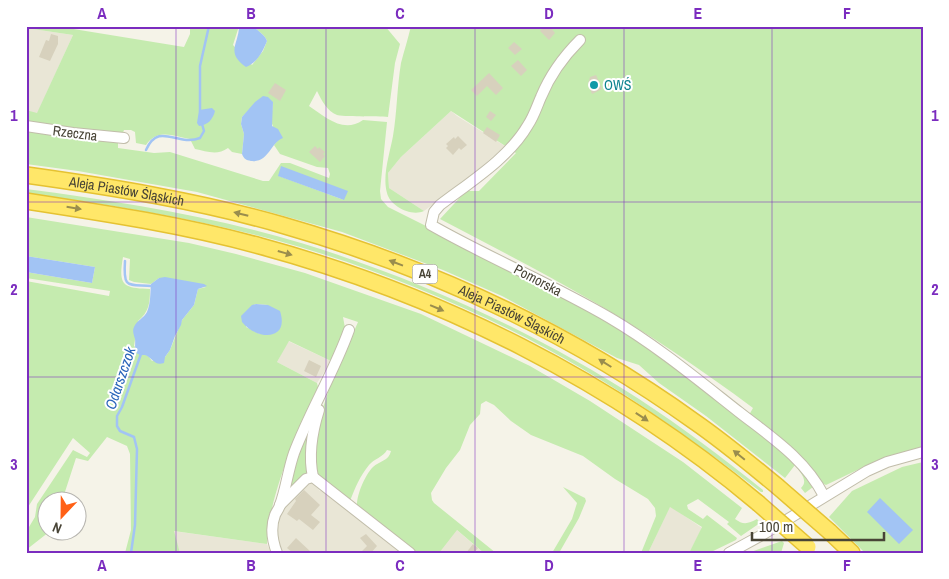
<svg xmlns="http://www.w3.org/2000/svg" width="949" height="579" font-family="'Archivo Narrow',sans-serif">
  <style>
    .residential { fill: #e9e6d6 }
    .green { fill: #c5ebaf; fill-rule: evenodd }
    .water { fill: #a2c4f4 }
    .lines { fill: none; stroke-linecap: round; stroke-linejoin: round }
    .stream { stroke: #a2c4f4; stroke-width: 2.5 }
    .building { fill: #d7d1bd }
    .minor-casing { stroke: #c1bdaa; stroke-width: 12 }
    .highway-casing { stroke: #e5c232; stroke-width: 18 }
    .minor { stroke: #fff; stroke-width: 10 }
    .highway { stroke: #ffe769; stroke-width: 15 }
    .highway-bridge-casing { stroke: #e5c232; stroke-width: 18; stroke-linecap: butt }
    .highway-bridge { stroke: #ffe769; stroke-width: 15 }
    .oneway { fill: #9a8d4d }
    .grid { fill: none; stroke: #7b2cbf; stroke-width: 1; stroke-opacity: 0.55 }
    .culture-dot { fill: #0f9aa8; stroke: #fff; stroke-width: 2 }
    .labels { text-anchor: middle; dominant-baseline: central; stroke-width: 4; stroke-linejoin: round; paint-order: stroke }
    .shield { fill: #fff; stroke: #7f7c72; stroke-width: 1 }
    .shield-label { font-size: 12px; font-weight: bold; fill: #484436 }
    .culture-label { font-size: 14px; fill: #0d838f; stroke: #fff; text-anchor: start }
    .street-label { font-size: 14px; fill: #484436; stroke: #fff }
    .water-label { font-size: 15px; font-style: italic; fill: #2964ba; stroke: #fff }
    .neatline { fill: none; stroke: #7b2cbf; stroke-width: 2 }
    .grid-label { font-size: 16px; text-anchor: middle; font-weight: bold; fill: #7b2cbf }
  </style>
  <rect width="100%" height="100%" fill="#f5f3e8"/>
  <g class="residential">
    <path d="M26,28L73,35L37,114L26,110Z"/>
    <path d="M451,111L457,116L505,146L473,174L424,211L389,188L388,173L401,157Z"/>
    <path d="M288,341L331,361L317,383L277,362Z"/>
    <path d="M312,482L320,491L323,488L403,553H280L275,532L280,514L287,504Z"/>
    <path d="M670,506L702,528L689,553H648Z"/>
    <path d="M436,512L473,544L484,553H417Z"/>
    <path d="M173,531L267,544L271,553H180Z"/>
  </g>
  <g class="green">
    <path d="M26,26H55L184,47L190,34V26H239L233,45L252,65L263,51L267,41C265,35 258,31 253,26H385L400,44L395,63L388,117C379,116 341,117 337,115C327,111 322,101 317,91L309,106C326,117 343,134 363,120L387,122L380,191L381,199L388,207L540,283L630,333L793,458L813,484V487L805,493L801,488C809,481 800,472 795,465L785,478L706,416L659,383L639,365L617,358L502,296L443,270L342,232L197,192L78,171L26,164V130L118,141V148L154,153L170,152L263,181H269L281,163H290L329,178L330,174L328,168L317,167L280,154L274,145L278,140L271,121L273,102L248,111L242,117L241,124L244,134L242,154L232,152L228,148C217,156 206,151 195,149L190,139C174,136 157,128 146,145L136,143L135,132L131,130H124L122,135L26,123V110L37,113L73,35L26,28ZM281,167L344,200L279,176Z"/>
    <path d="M411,26H923V447L874,462L826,485L822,483L802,458L749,415L753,408C702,370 649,334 594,302C544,273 491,246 440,219L466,191H479L516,153L451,111L401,157L388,173L389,188L424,211C411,217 390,206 387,193C382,175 390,153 393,136C397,112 397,87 401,63C404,51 408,39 411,26Z"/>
    <path d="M26,189C118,201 211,216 301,243C419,279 535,332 639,399C682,427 723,458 763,490V492H761C703,448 645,405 581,368C493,317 397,276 300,247C211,221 118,206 26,193Z"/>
    <path d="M26,217L189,243L236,254L305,273L421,314L530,366L590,401L683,462L742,508L735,519C743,525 748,524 757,519L760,523L741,536L727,524L729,522L698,499L687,505L688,509L703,519L707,515L737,538L736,540L709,553H689L702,527L670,507L648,553H641L656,516L655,508L648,499L615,479L583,456L531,435L511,421L494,405L486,401L481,404L480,414L470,425L460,450L446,468L431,493L432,500L434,503L496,553H484L457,530L439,553H417L357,505C357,494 365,475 373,467C379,461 389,461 391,451L387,450C383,457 374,459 369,465C360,476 355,488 350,501L319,477L314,463L317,427L329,389L358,322L343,317L345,328L331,361L289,341L277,362L317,383L318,387C298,429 268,498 267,544L174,531L180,553H125L131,530L130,454L127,446L107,437L88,461L76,458L62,501L48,502V532H49L26,550V532L35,517L37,504L73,450L87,457L90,453L73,438L26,510V281L109,296L110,291L26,278V272L92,283L95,267L26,256ZM123,257L130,259L129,280L134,282L151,284L159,278L206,287L198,289L194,305L182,320L170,350L165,357L152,361L149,357L134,346L138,321C149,312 150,303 150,289C123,288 118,286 123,257ZM256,304L268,305L260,334L246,327C247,318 246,307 256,304Z"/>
    <path d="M308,423L310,472L286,496Z"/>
    <path d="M923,462V553H865L829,517L852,491L902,467Z"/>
    <path d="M563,487L585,498L586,501L579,518L559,553H552L572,519L577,503Z"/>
    <path d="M782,541L784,543L781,553H748Z"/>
  </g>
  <g class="water">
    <path d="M239,26H253C258,31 265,35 267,41C263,51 257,63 246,67C225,52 239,44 239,26Z"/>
    <path d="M263,96L268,97L273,102L272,126L278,129L283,138C270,143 269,163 251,161C246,160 244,159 242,154L244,134L241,124L242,117L255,102Z"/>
    <path d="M212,108L215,111C213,119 208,125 199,126L197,123L199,110Z"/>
    <path d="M281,166L348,191L344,200L278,176Z"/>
    <path d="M26,256L95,267L92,283L26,272Z"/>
    <path d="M165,277L204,284L207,286L198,289L194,305L182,320L181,325L175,336L170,350L165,357L164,363C154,366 153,358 145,355C132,356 136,347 135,339C134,335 132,331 134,327C137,320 144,318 147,312C151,303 150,293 151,284L159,278Z"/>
    <path d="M256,304L268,305L280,311C290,342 256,340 242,322L241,316L252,305Z"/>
    <path d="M880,498L913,530L899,544L867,512Z"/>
  </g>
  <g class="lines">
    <g class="stream">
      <path d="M200,111V66L209,26"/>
      <path d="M146,150C159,121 177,147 200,138L204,131L202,124"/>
      <path d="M125,261C123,290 128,284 152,286"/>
      <path d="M131,553L135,525L137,449L134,437L120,431L117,426V416L122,407L141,354"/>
    </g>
  </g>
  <g class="building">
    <path d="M545,26H549L555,33L549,40L540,31Z"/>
    <path d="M51,34L58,36V44L50,61L39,57L46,40L49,41Z"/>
    <path d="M514,42L522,49L515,55L508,48Z"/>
    <path d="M518,60L527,70L521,76L511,66Z"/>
    <path d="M489,73L503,88L496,95L487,86L477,96L471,90Z"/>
    <path d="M596,75L602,89L592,94L588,84L590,77Z"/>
    <path d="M275,83L286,90L280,101L268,93Z"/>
    <path d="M490,111L496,115L491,121L486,117Z"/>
    <path d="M487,127L500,135L496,142L483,133Z"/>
    <path d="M458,136L467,145L461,150L459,148L453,155L446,148L448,146L446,144L454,137L455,139Z"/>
    <path d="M315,146L318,149L319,147L325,152L323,154L325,156L320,162L309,152Z"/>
    <path d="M309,360L321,366L316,377L304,371Z"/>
    <path d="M304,490L320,505L311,515L320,522L313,530L299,519L297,521L287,514L296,501L295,499Z"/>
    <path d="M366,534L377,546L371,553H360L367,546L360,538Z"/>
    <path d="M296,538L312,553H293L287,548Z"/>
    <path d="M473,544L478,548L474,553H466Z"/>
  </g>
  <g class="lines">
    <defs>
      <g id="minor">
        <path d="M580,40C564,56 550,75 541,97C537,106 534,116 528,125C509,158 470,182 440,205L434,212L431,225C489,258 552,284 610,318C656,345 697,379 739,412C771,437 805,459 824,496"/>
        <path d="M26,126L73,133L124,138"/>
        <path d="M313,477C308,454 312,432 319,410"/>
        <path d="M280,505L306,479L313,477L410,553"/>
        <path d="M277,553C272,540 270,528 275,515C276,512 279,509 280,505C286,489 288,470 294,453C310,411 334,372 349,330"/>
        <path d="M729,553L762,535L867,471L887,462L923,452"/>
      </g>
      <g id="highway">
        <path id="s1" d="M26,175C112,187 199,201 282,225C429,267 571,333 695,422C724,442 750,464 777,486"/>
        <path d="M26,201C104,213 183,225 260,246C441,295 614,382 758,503"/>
        <path d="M830,532L852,553"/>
      </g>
    </defs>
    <use href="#minor" class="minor-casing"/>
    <use href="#highway" class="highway-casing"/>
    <use href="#minor" class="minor"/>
    <use href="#highway" class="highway"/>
    <defs>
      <g id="highway-bridge">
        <path d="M777,486L830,532"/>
        <path d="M758,503L808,547"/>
      </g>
    </defs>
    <use href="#highway-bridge" class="highway-bridge-casing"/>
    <use href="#highway-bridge" class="highway-bridge"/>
  </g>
  <defs><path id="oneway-solid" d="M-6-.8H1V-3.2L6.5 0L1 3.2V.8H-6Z" transform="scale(1.25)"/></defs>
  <g class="oneway">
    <use href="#oneway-solid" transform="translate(74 208) rotate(9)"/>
    <use href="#oneway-solid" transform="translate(241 214) rotate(-166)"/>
    <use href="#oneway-solid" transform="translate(285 253) rotate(16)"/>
    <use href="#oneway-solid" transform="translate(396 263) rotate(-159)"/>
    <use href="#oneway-solid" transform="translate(437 308) rotate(23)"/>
    <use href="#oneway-solid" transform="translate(605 363) rotate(-148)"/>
    <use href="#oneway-solid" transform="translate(642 417) rotate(33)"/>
    <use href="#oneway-solid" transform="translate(739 455) rotate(-141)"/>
  </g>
  <path class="grid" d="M176,26V553M326,26V553M475,26V553M624,26V553M772,26V553M26,202H923M26,377H923"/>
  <circle class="culture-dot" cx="594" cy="85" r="5"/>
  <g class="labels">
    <rect class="shield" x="412.5" y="264.5" width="25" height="19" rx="4"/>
    <g class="shield-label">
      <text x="425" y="274">A4</text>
    </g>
    <g class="culture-label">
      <text x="604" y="85">OWŚ</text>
    </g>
    <g class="street-label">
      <text transform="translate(75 133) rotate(7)">Rzeczna</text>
      <text stroke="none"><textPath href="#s1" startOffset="102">Aleja Piastów Śląskich</textPath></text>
      <text transform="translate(538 280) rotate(28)">Pomorska</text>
      <text stroke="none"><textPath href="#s1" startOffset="508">Aleja Piastów Śląskich</textPath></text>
    </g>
    <g class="water-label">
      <text transform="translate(120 378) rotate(-71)">Odarszczok</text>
    </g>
  </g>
  <rect width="949" height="579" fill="none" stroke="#ffffff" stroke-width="55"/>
  <g transform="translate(62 516) rotate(202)"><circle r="24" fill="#ffffff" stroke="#b6b4af"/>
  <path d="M0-4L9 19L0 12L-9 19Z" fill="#ff6015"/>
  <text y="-8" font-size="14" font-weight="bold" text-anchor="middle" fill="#484436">N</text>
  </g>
  <path d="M752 532v8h132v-8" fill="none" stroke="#484436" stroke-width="2.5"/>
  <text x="759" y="532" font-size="15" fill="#484436" stroke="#ffffff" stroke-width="4" paint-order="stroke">100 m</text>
  <rect x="28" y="28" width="894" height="524" class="neatline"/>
  <g class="grid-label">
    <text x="102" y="19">A</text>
    <text x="251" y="19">B</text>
    <text x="400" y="19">C</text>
    <text x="549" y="19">D</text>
    <text x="698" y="19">E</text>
    <text x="847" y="19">F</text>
    <text x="14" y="121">1</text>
    <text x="935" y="121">1</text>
    <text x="14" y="295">2</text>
    <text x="935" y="295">2</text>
    <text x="14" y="470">3</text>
    <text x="935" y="470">3</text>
    <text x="102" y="571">A</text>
    <text x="251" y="571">B</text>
    <text x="400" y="571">C</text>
    <text x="549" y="571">D</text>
    <text x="698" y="571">E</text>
    <text x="847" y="571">F</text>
  </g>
</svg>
